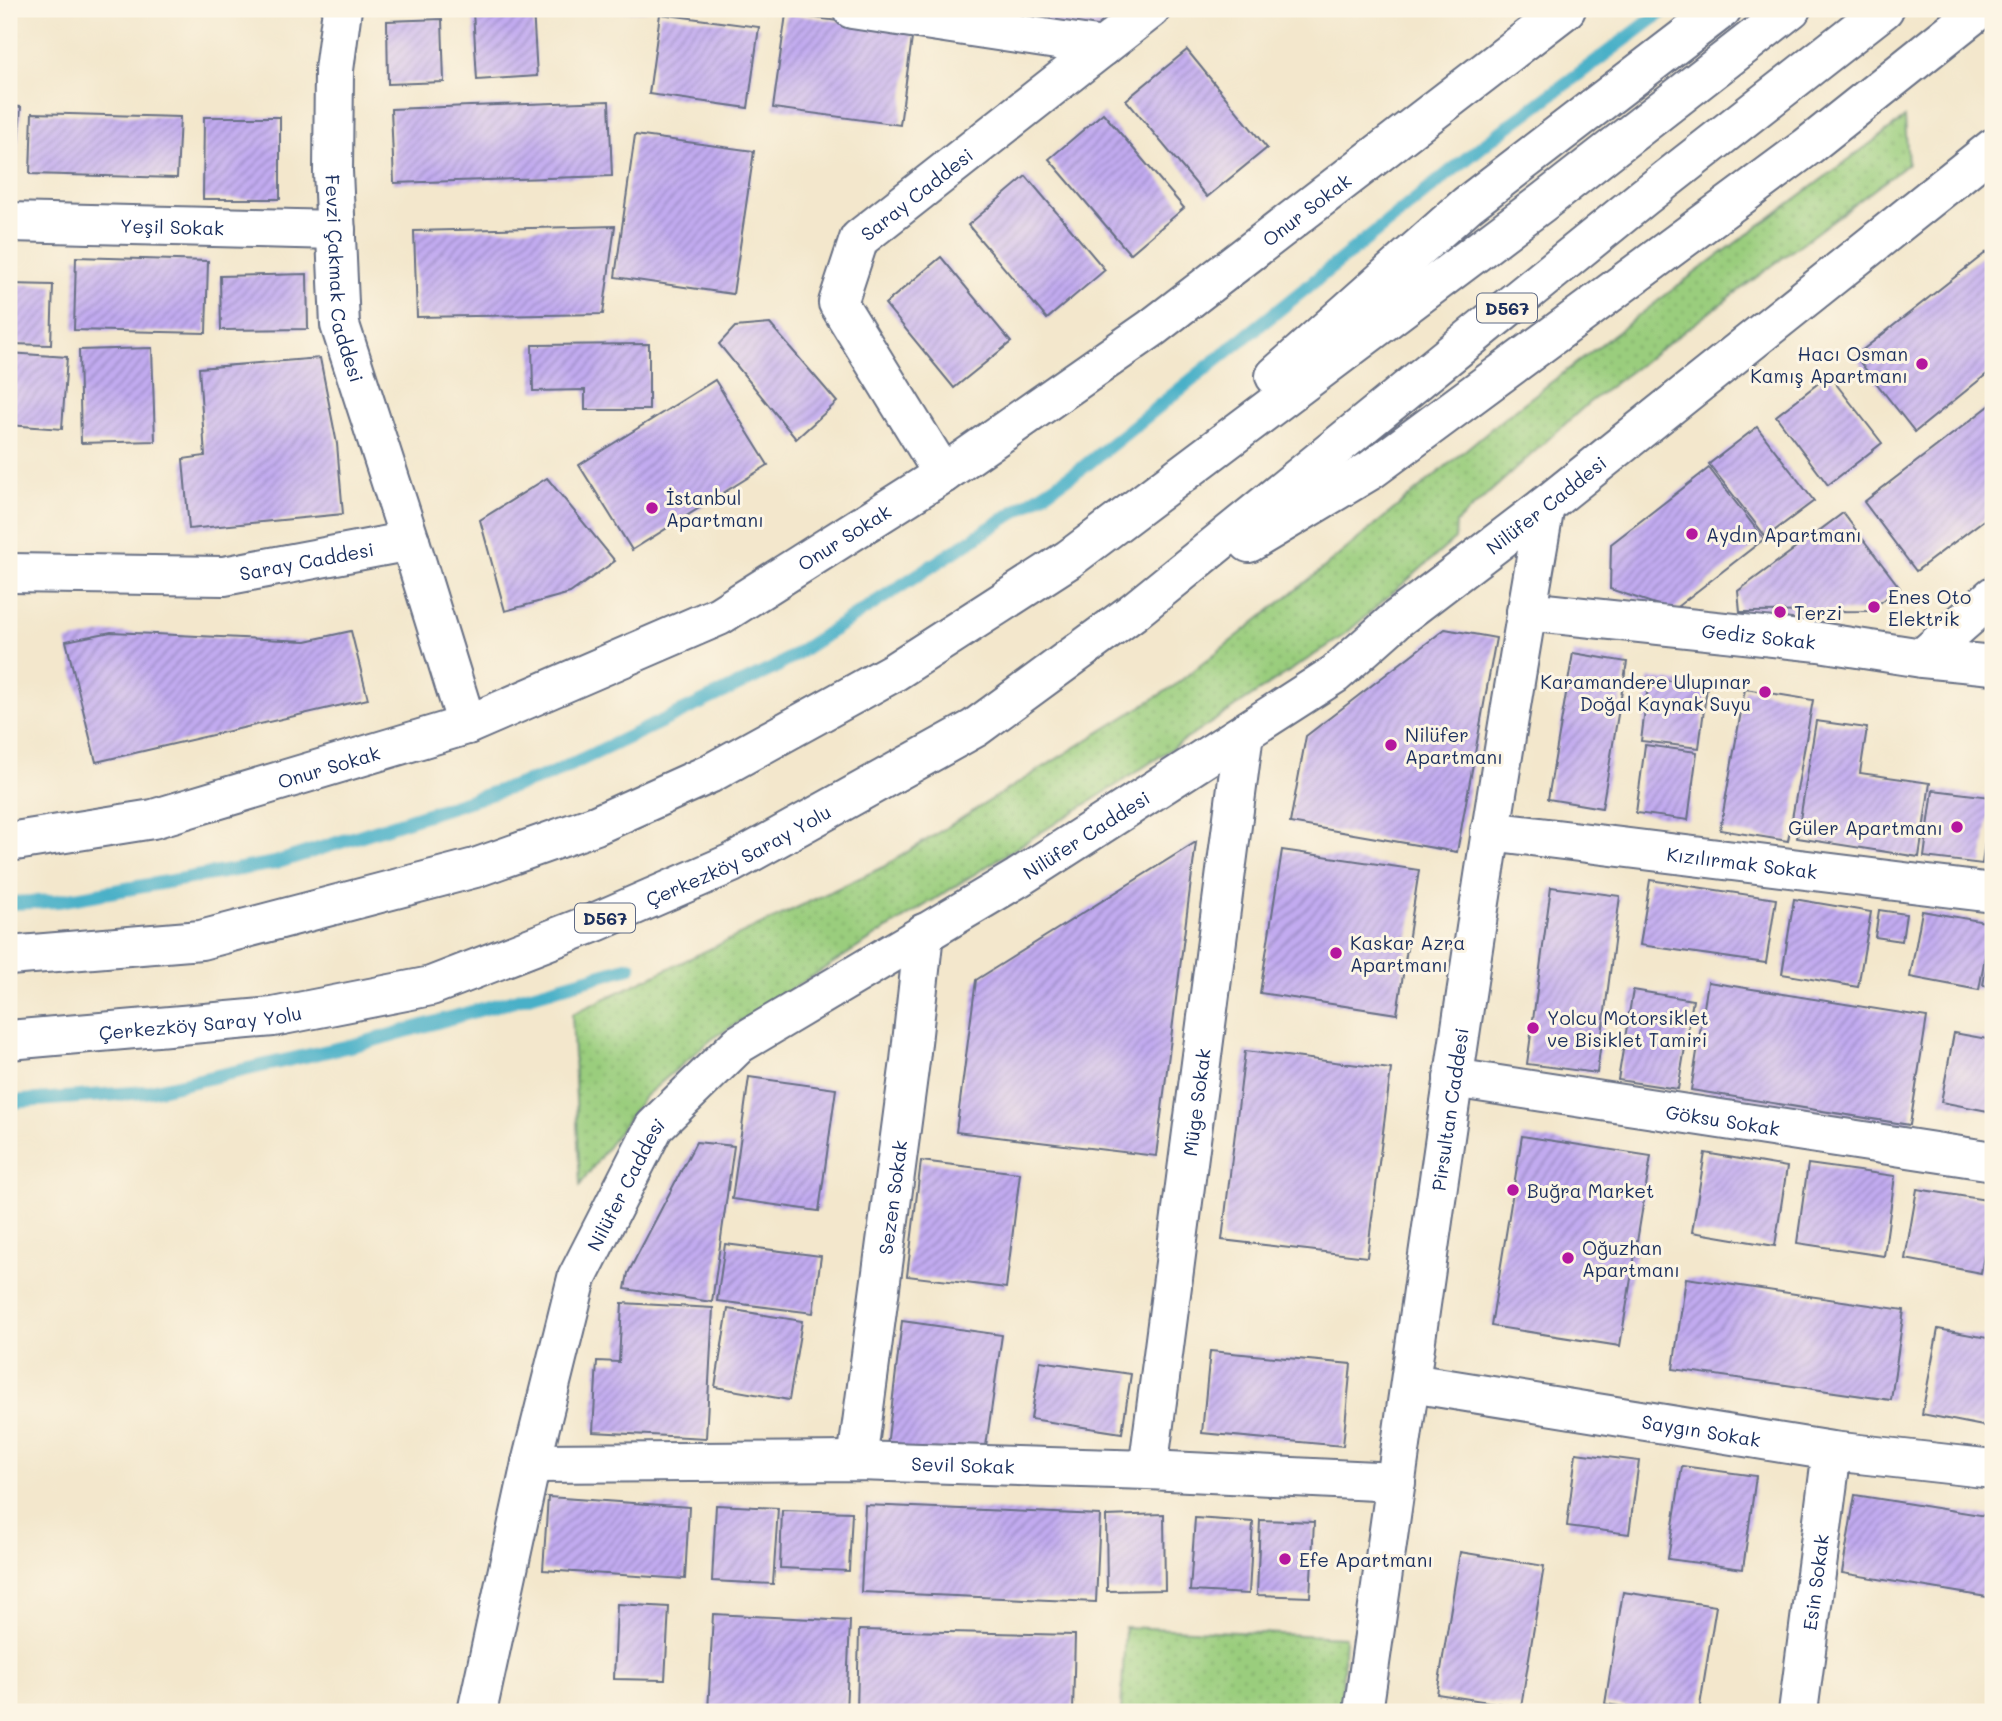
<svg xmlns="http://www.w3.org/2000/svg" width="2002" height="1721" font-family="Mali,sans-serif">
  <style>
    .grass { fill: url(#grass-dots); stroke: #5a7e6e; stroke-width: 2 }
    .lines { fill: none; stroke-linecap: round; stroke-linejoin: round }
    .stream { stroke: #49b0c8; stroke-width: 14 }
    .building { fill: url(#building-hatch) }
    .minor-casing { stroke: #676f84; stroke-width: 42 }
    .highway-casing { stroke: #676f84; stroke-width: 42 }
    .minor { stroke: #fff; stroke-width: 38 }
    .highway { stroke: #fff; stroke-width: 38 }
    .poi-dot { fill: #b5179e; stroke: #fcf5e5; stroke-width: 2.5 }
    .labels { text-anchor: middle; dominant-baseline: central; stroke-width: 6; stroke-linejoin: round; paint-order: stroke }
    .shield { fill: #fcf5e5; stroke: #5e6a86; stroke-width: 2 }
    .shield-label { font-size: 18px; font-weight: bold; fill: #1b2f5e }
    .street-label { font-size: 19px; fill: #1b2f5e; stroke: #fcf5e5 }
    .poi-label { font-size: 19px; fill: #1b2f5e; stroke: #fcf5e5; text-anchor: start }
  </style>
  <defs>
    <pattern id="grass-dots" width="8" height="8" patternUnits="userSpaceOnUse" patternTransform="scale(1.75)"><rect width="8" height="8" fill="#9acd7d"/><path d="M2 2h.1M6 6h.1" fill="none" stroke="#84b06e" stroke-width="1.8" stroke-linecap="round"/></pattern>
    <pattern id="building-hatch" width="6" height="6" patternUnits="userSpaceOnUse" patternTransform="scale(1.75)"><rect width="6" height="6" fill="#c2abf0"/><path d="M-1 1l2-2M0 6l6-6M5 7l2-2" fill="none" stroke="#9d8cc6"/></pattern>
  </defs>
  <rect width="100%" height="100%" fill="#fcf5e5"/>
  <filter id="ink" filterUnits="userSpaceOnUse"><feTurbulence type="fractalNoise" baseFrequency=".0143" numOctaves="2"/><feDisplacementMap in="SourceGraphic" scale="14" xChannelSelector="R" yChannelSelector="G"/><feConvolveMatrix kernelMatrix="1 2 1 2 8 2 1 2 1" color-interpolation-filters="sRGB"/></filter>
  <filter id="wash" filterUnits="userSpaceOnUse"><feTurbulence type="fractalNoise" baseFrequency=".00686" numOctaves="4" result="noise"/><feDisplacementMap in="SourceGraphic" scale="28" xChannelSelector="R" yChannelSelector="G"/><feGaussianBlur stdDeviation="1.57" result="paint"/><feColorMatrix in="noise" values="0 0 0 0 0 0 0 0 0 0 0 0 0 0 0 0 0 1.4 0 .05"/><feComposite in="paint" operator="in"/></filter>
  <g filter="url(#wash)">
    <rect width="100%" height="100%" fill="#f3e7cc"/>
    <g class="grass">
      <path d="M1905,118L1908,164L1587,404L1456,523L1455,539L1343,636L1118,784L712,1039L644,1097L580,1185L572,1014L883,867L1174,686L1321,570L1499,422L1688,278Z"/>
      <path d="M1125,1627L1345,1637L1341,1712H1121Z"/>
    </g>
    <g class="lines">
      <g class="stream">
        <path d="M9,903L58,901L275,863L549,775L776,667L1081,469L1486,143L1666,9"/>
        <path d="M9,1102L146,1092L363,1043L630,967"/>
      </g>
    </g>
    <g id="blocks">
      <g class="building">
        <path d="M512,9H533L537,76L477,80L473,11Z"/>
        <path d="M570,9H648V11L570,13Z"/>
        <path d="M940,9H1130L1095,37Z"/>
        <path d="M660,14L759,27L748,108L649,94Z"/>
        <path d="M786,14L913,31L900,125L773,108Z"/>
        <path d="M442,19L444,82L388,84L387,21Z"/>
        <path d="M1187,50L1267,148L1207,197L1126,100Z"/>
        <path d="M609,101L612,176L394,183L391,109Z"/>
        <path d="M9,106L21,107L16,168H9Z"/>
        <path d="M32,113L180,117L177,178L30,174Z"/>
        <path d="M1103,113L1184,208L1130,254L1049,159Z"/>
        <path d="M204,117H280V199H203Z"/>
        <path d="M635,135L754,151L733,294L615,277Z"/>
        <path d="M1026,176L1105,270L1047,319L968,225Z"/>
        <path d="M615,226L603,314L417,317L414,231Z"/>
        <path d="M1993,247V369L1915,432L1855,356Z"/>
        <path d="M76,257L208,261L206,333L74,330Z"/>
        <path d="M941,257L1011,342L954,388L885,304Z"/>
        <path d="M307,274L308,329L221,330L220,276Z"/>
        <path d="M9,284L53,285L51,345L9,344Z"/>
        <path d="M770,324L837,402L796,439L719,344L735,327Z"/>
        <path d="M649,344V410H585V390L533,391L532,345Z"/>
        <path d="M152,348L155,441L81,443L79,350Z"/>
        <path d="M9,353L67,357L62,429L9,425Z"/>
        <path d="M320,358L337,444L343,514L189,529L183,459L205,456L199,368Z"/>
        <path d="M1829,375L1882,443L1828,485L1776,416Z"/>
        <path d="M715,380L768,465L632,550L579,465Z"/>
        <path d="M1993,403V513L1916,571L1864,502Z"/>
        <path d="M1757,427L1814,501L1766,537L1709,464Z"/>
        <path d="M1709,468L1764,539L1673,610L1610,589L1611,544Z"/>
        <path d="M547,478L615,561L570,593L505,611L480,520Z"/>
        <path d="M1843,513L1900,588L1869,611L1740,612L1738,591Z"/>
        <path d="M1445,629L1496,638L1457,852L1290,823L1306,736Z"/>
        <path d="M351,631L368,699L96,762L66,641L111,632L306,641Z"/>
        <path d="M1573,653L1627,662L1602,808L1548,799Z"/>
        <path d="M1649,678L1707,686L1699,748L1641,741Z"/>
        <path d="M1745,689L1813,700L1788,841L1720,830Z"/>
        <path d="M1816,721L1867,728L1860,773L1930,783L1919,857L1797,838Z"/>
        <path d="M1645,745L1697,752L1688,820L1636,813Z"/>
        <path d="M1933,790L1991,797L1982,864L1924,857Z"/>
        <path d="M1196,842L1156,1156L956,1132L976,980Z"/>
        <path d="M1282,850L1419,870L1397,1014L1260,993Z"/>
        <path d="M1650,880L1776,899L1766,963L1640,945Z"/>
        <path d="M1551,887L1620,896L1597,1073L1527,1064Z"/>
        <path d="M1794,899L1871,912L1858,987L1782,974Z"/>
        <path d="M1879,910L1906,914L1902,941L1875,937Z"/>
        <path d="M1922,911L1991,923L1979,990L1910,977Z"/>
        <path d="M1988,958L1993,959V987L1983,985Z"/>
        <path d="M1708,982L1927,1017L1910,1125L1691,1090Z"/>
        <path d="M1633,990L1693,1000L1678,1089L1618,1080Z"/>
        <path d="M1954,1033L1993,1040V1112L1941,1102Z"/>
        <path d="M1245,1051L1391,1069L1367,1257L1222,1240Z"/>
        <path d="M749,1077L836,1089L819,1211L732,1199Z"/>
        <path d="M1522,1136L1651,1156L1620,1346L1491,1326Z"/>
        <path d="M696,1142L734,1146L712,1302L625,1289L628,1273Z"/>
        <path d="M1705,1153L1787,1167L1775,1246L1692,1232Z"/>
        <path d="M921,1161L1020,1173L1006,1288L907,1276Z"/>
        <path d="M1808,1164L1895,1176L1884,1256L1797,1243Z"/>
        <path d="M1917,1189L1993,1201L1981,1273L1905,1259Z"/>
        <path d="M725,1244L821,1256L813,1313L717,1301Z"/>
        <path d="M1686,1278L1904,1310L1891,1400L1673,1369Z"/>
        <path d="M622,1303L713,1308L706,1438L593,1432L597,1361L619,1362Z"/>
        <path d="M728,1309L802,1321L789,1400L715,1387Z"/>
        <path d="M902,1321L1002,1335L984,1460L886,1455Z"/>
        <path d="M1938,1329L1993,1339V1428L1922,1414Z"/>
        <path d="M1210,1351L1351,1364L1343,1446L1202,1433Z"/>
        <path d="M1040,1361L1131,1374L1122,1433L1031,1419Z"/>
        <path d="M1576,1453L1639,1461L1629,1534L1567,1526Z"/>
        <path d="M1682,1466L1756,1476L1743,1569L1668,1559Z"/>
        <path d="M1855,1495L1993,1517V1598L1842,1573Z"/>
        <path d="M548,1497L689,1507L685,1579L543,1570Z"/>
        <path d="M716,1505L778,1508L773,1584L712,1581Z"/>
        <path d="M865,1505L1100,1515L1096,1602L861,1592Z"/>
        <path d="M782,1510L852,1512L849,1571L780,1568Z"/>
        <path d="M1164,1514L1165,1590L1107,1591L1106,1516Z"/>
        <path d="M1195,1518L1253,1522L1249,1594L1190,1591Z"/>
        <path d="M1260,1520L1314,1522L1310,1597L1257,1595Z"/>
        <path d="M1460,1552L1544,1566L1521,1707L1437,1694Z"/>
        <path d="M1623,1592L1716,1606L1699,1712H1662L1605,1704Z"/>
        <path d="M617,1604L669,1607L665,1680L614,1679Z"/>
        <path d="M713,1614L850,1621L846,1712H708Z"/>
        <path d="M859,1630L1075,1635L1073,1712H857Z"/>
      </g>
    </g>
  </g>
  <g filter="url(#ink)">
    <use href="#blocks" fill-opacity="0" stroke="#676f84" stroke-width="2"/>
    <g class="lines">
      <defs>
        <g id="minor">
          <path id="s1" d="M342,9L334,70L333,171L340,325L410,541"/>
          <path d="M852,9L1103,47"/>
          <path id="s2" d="M9,222L336,230"/>
          <path id="s3" d="M943,474L838,303L859,239L1151,9"/>
          <path id="s4" d="M9,573L224,576L410,541L467,725"/>
          <path id="s5" d="M1526,611L1819,642L1922,658L1993,665"/>
          <path d="M1922,658L1993,596"/>
          <path id="s6" d="M1490,831L1993,893"/>
          <path id="s7" d="M9,842L153,819L467,725L719,616L943,474L1152,328L1566,9"/>
          <path id="s8" d="M1453,1078L1993,1161"/>
          <path id="s9" d="M1411,1383L1832,1451L1993,1469"/>
          <path id="s10" d="M857,1461L910,1061L924,933"/>
          <path id="s11" d="M531,1463L857,1461L1148,1470L1396,1482"/>
          <path id="s12" d="M1148,1470L1244,733"/>
          <path id="s13" d="M477,1712L531,1463L577,1278L654,1127L739,1044L1018,878L1335,674L1397,619L1545,506L1993,148"/>
          <path id="s14" d="M1363,1712C1421,1310 1474,907 1545,506"/>
          <path id="s15" d="M1798,1712L1832,1451"/>
        </g>
        <g id="highway">
          <path d="M1275,376L1467,205L1722,9"/>
          <path d="M1249,543L1371,470L1807,147L1980,9"/>
          <path d="M9,956L201,940L475,868L596,825L709,774L894,672L1069,559L1542,203L1791,9"/>
          <path id="s16" d="M9,1040L273,1017L431,986L596,922L732,863L975,728L1133,612L1644,197L1884,9"/>
        </g>
      </defs>
      <use href="#minor" class="minor-casing"/>
      <use href="#highway" class="highway-casing"/>
      <use href="#minor" class="minor"/>
      <use href="#highway" class="highway"/>
    </g>
  </g>
  <g class="poi-dot">
    <circle cx="1922" cy="364" r="7"/>
    <circle cx="652" cy="508" r="7"/>
    <circle cx="1692" cy="534" r="7"/>
    <circle cx="1874" cy="607" r="7"/>
    <circle cx="1780" cy="612" r="7"/>
    <circle cx="1765" cy="692" r="7"/>
    <circle cx="1391" cy="745" r="7"/>
    <circle cx="1957" cy="827" r="7"/>
    <circle cx="1336" cy="953" r="7"/>
    <circle cx="1533" cy="1028" r="7"/>
    <circle cx="1513" cy="1190" r="7"/>
    <circle cx="1568" cy="1258" r="7"/>
    <circle cx="1285" cy="1559" r="7"/>
  </g>
  <g class="labels">
    <g class="shield">
      <rect x="1477" y="293.5" width="60" height="29" rx="5"/>
      <rect x="575" y="903.5" width="60" height="29" rx="5"/>
    </g>
    <g class="shield-label">
      <text x="1507" y="308">D567</text>
      <text x="605" y="918">D567</text>
    </g>
    <g class="street-label">
      <text stroke="none"><textPath href="#s3" startOffset="341">Saray Caddesi</textPath></text>
      <text stroke="none"><textPath href="#s7" startOffset="1463">Onur Sokak</textPath></text>
      <text stroke="none"><textPath href="#s2" startOffset="163">Yeşil Sokak</textPath></text>
      <text stroke="none"><textPath href="#s1" startOffset="271">Fevzi Çakmak Caddesi</textPath></text>
      <text stroke="none"><textPath href="#s13" startOffset="1706">Nilüfer Caddesi</textPath></text>
      <text stroke="none"><textPath href="#s7" startOffset="896">Onur Sokak</textPath></text>
      <text stroke="none"><textPath href="#s4" startOffset="299">Saray Caddesi</textPath></text>
      <text stroke="none"><textPath href="#s5" startOffset="234">Gediz Sokak</textPath></text>
      <text stroke="none"><textPath href="#s7" startOffset="329">Onur Sokak</textPath></text>
      <text stroke="none"><textPath href="#s13" startOffset="1139">Nilüfer Caddesi</textPath></text>
      <text stroke="none"><textPath href="#s16" startOffset="760">Çerkezköy Saray Yolu</textPath></text>
      <text stroke="none"><textPath href="#s6" startOffset="254">Kızılırmak Sokak</textPath></text>
      <text stroke="none"><textPath href="#s16" startOffset="192">Çerkezköy Saray Yolu</textPath></text>
      <text stroke="none"><textPath href="#s12" startOffset="371">Müge Sokak</textPath></text>
      <text stroke="none"><textPath href="#s14" startOffset="609">Pirsultan Caddesi</textPath></text>
      <text stroke="none"><textPath href="#s8" startOffset="273">Göksu Sokak</textPath></text>
      <text stroke="none"><textPath href="#s13" startOffset="551">Nilüfer Caddesi</textPath></text>
      <text stroke="none"><textPath href="#s10" startOffset="266">Sezen Sokak</textPath></text>
      <text stroke="none"><textPath href="#s9" startOffset="294">Saygın Sokak</textPath></text>
      <text stroke="none"><textPath href="#s11" startOffset="432">Sevil Sokak</textPath></text>
      <text stroke="none"><textPath href="#s15" startOffset="131">Esin Sokak</textPath></text>
    </g>
    <g class="poi-label">
      <text x="1908" y="353" text-anchor="end">Hacı Osman<tspan x="1908" dy="22">Kamış Apartmanı</tspan></text>
      <text x="666" y="497">İstanbul<tspan x="666" dy="22">Apartmanı</tspan></text>
      <text x="1706" y="534">Aydın Apartmanı</text>
      <text x="1888" y="596">Enes Oto<tspan x="1888" dy="22">Elektrik</tspan></text>
      <text x="1794" y="612">Terzi</text>
      <text x="1751" y="681" text-anchor="end">Karamandere Ulupınar<tspan x="1751" dy="22">Doğal Kaynak Suyu</tspan></text>
      <text x="1405" y="734">Nilüfer<tspan x="1405" dy="22">Apartmanı</tspan></text>
      <text x="1943" y="827" text-anchor="end">Güler Apartmanı</text>
      <text x="1350" y="942">Kaskar Azra<tspan x="1350" dy="22">Apartmanı</tspan></text>
      <text x="1547" y="1017">Yolcu Motorsiklet<tspan x="1547" dy="22">ve Bisiklet Tamiri</tspan></text>
      <text x="1527" y="1190">Buğra Market</text>
      <text x="1582" y="1247">Oğuzhan<tspan x="1582" dy="22">Apartmanı</tspan></text>
      <text x="1299" y="1559">Efe Apartmanı</text>
    </g>
  </g>
  <rect width="2002" height="1721" fill="none" stroke="#fcf5e5" stroke-width="35"/>
</svg>
